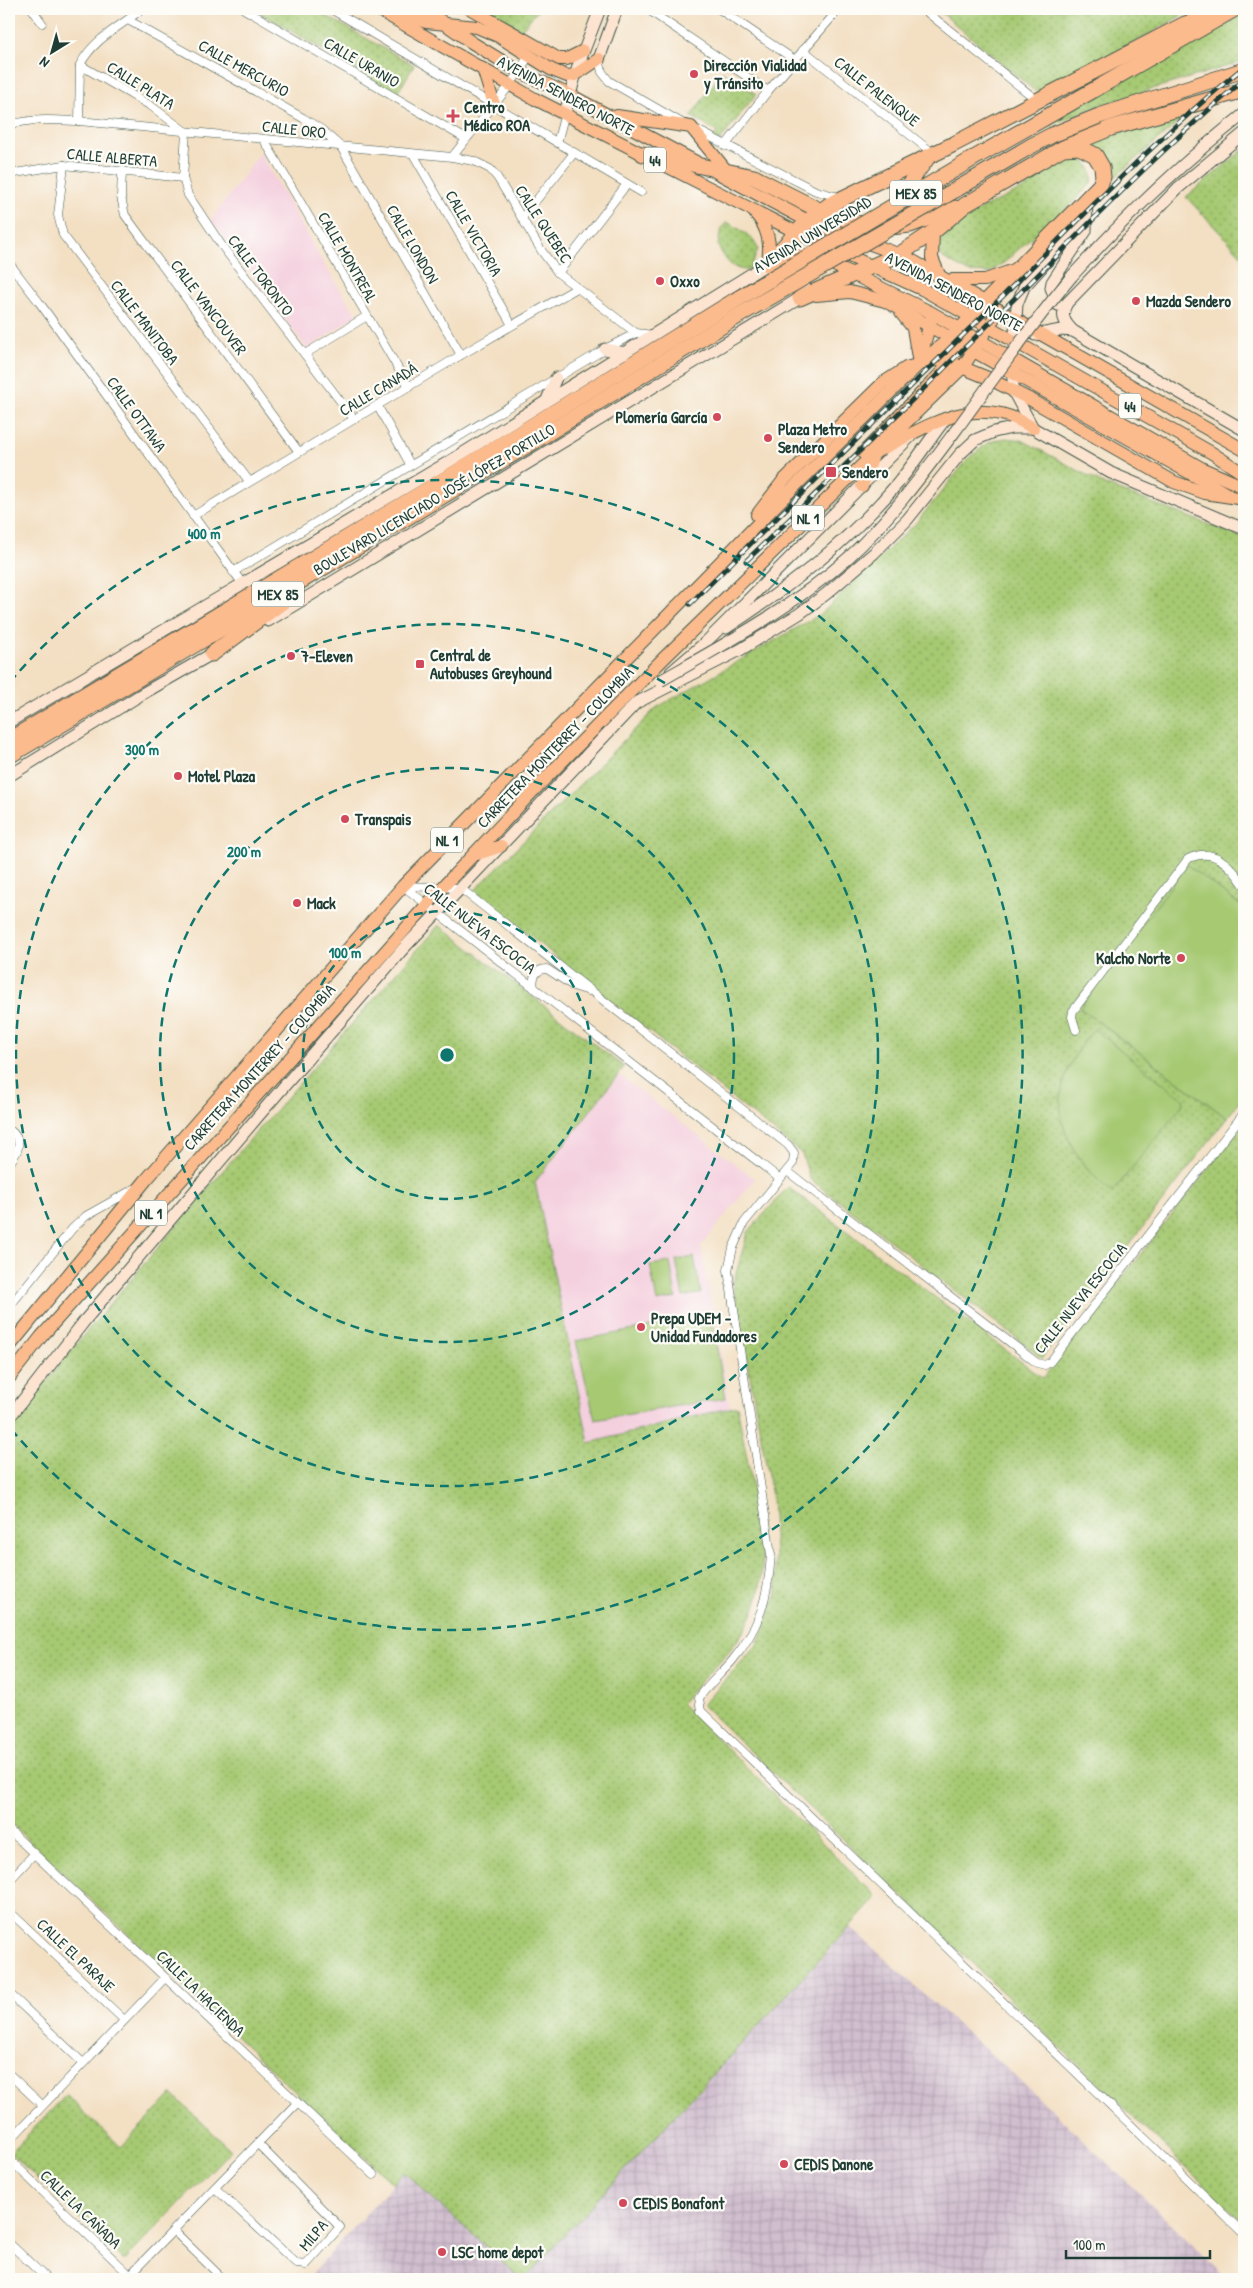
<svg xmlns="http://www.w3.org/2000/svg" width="1253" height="2288" font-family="'Patrick Hand',sans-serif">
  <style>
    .built { fill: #f4cfde }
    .industrial { fill: url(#industrial-grid) }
    .green { fill: url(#green-dots); stroke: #628353 }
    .pitch { fill: #a6c972; stroke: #628353 }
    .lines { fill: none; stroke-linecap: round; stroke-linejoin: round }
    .street-casing { stroke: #3f5549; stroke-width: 9 }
    .secondary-casing { stroke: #3f5549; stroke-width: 13 }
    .primary-casing { stroke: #3f5549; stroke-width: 14 }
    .highway-casing { stroke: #3f5549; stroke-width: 17 }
    .street { stroke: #fff; stroke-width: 8 }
    .secondary { stroke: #fde4d1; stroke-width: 11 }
    .primary { stroke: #fbbb8d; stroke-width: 12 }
    .highway { stroke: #fbbb8d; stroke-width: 15 }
    .rail-casing { stroke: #1f3d34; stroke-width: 5 }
    .rail { stroke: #fdfcf7; stroke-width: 3; stroke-dasharray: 9; stroke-linecap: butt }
    .secondary-bridge-casing { stroke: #3f5549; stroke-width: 13; stroke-linecap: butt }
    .highway-bridge-casing { stroke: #3f5549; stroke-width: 17; stroke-linecap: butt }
    .secondary-bridge { stroke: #fde4d1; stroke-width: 11 }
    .highway-bridge { stroke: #fbbb8d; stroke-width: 15 }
    .ring { fill: none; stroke: #0f766e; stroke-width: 2.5; stroke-dasharray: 9 6 }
    .poi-dot { fill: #d1495b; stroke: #fdfcf7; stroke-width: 2 }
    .labels { text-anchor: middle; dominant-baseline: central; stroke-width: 4.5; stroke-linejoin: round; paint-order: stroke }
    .shield { fill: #fdfcf7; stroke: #62766e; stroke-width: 1 }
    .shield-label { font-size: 15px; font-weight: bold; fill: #1f3d34 }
    .street-label { font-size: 16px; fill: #1f3d34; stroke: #fdfcf7 }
    .poi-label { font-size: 16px; font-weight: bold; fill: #1f3d34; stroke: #fdfcf7; text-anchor: start }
    .centre { fill: #0f766e; stroke: #fdfcf7; stroke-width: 2.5 }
    .ring-label { font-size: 15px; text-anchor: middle; font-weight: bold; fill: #0f766e; stroke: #fdfcf7; stroke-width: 4.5; stroke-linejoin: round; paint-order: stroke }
  </style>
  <defs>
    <pattern id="industrial-grid" width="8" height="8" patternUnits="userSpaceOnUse" patternTransform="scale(1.25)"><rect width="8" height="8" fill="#d0bdce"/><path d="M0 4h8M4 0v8" fill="none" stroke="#b2a3b2"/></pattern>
    <pattern id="green-dots" width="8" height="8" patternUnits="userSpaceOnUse" patternTransform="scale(1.25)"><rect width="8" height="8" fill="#a6c972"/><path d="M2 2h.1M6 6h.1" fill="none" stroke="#87a45e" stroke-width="1.8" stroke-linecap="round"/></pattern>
  </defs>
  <rect width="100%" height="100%" fill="#fdfcf7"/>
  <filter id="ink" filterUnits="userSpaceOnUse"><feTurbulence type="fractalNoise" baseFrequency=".02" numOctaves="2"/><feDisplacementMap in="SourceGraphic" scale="10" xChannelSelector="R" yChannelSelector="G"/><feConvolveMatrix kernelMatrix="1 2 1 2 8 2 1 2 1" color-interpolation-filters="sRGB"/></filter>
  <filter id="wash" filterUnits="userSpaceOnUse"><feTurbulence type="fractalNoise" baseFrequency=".0096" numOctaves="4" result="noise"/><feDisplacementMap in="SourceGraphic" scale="20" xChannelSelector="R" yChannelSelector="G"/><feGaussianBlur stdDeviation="1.12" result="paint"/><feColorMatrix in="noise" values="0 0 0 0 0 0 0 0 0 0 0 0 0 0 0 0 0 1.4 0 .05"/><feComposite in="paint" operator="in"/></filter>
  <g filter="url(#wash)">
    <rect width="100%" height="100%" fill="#f3dfc2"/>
    <g class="built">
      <path d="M260,153L326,268L357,315L307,349L211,220Z"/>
      <path d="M619,1075L755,1179L701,1246L730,1408L589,1443L535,1182Z"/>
    </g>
    <g class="industrial">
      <path d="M850,1927L1050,2108L1228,2279H524Z"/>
      <path d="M404,2172L521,2279H307Z"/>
    </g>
    <g class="green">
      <path d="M254,9H314L414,65L397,94Z"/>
      <path d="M481,9H539L520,31Z"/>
      <path d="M937,9H1193L1041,96Z"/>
      <path d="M1244,14V59L1238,63L1100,105L1020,138Z"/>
      <path d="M722,72L756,94L720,141L713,139L717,132L691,116Z"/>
      <path d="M1181,120L1107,184L1109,172L1108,159L1092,143L1143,125Z"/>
      <path d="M1244,149V258L1186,197Z"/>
      <path d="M1073,157C1087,157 1094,170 1092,183L1054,221L1043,227L1006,261L989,273L968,272L943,258L937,252C938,237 945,230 958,220L1025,188L1062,161Z"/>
      <path d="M727,222C740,230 752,234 758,249L750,270C731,271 726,260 718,246L721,228Z"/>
      <path d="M1005,438L1022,440L1105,485L1244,538V908L1187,866L1080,1008L1227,1118L1042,1358L810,1179L802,1154L474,891L656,708L821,614L916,523L969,458L989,442Z"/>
      <path d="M439,925L624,1067L535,1182L589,1443L737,1406C742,1432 747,1458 752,1484C762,1534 772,1586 743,1632C727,1658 700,1679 681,1703L877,1897L524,2279H521L404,2172L393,2184L9,1822V1432L66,1356L232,1160Z"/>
      <path d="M1244,1123V2223L702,1705L758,1644L777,1593L772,1497L733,1284L748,1232L788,1187L1043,1378Z"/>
      <path d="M172,2094L231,2150L126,2259H123L12,2155V2151L66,2095L121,2147Z"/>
    </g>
    <g class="pitch">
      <path d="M1187,865L1244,908V1095L1227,1118L1080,1008Z"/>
      <path d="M1094,1029L1184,1100L1181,1107L1112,1193C1054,1142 1041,1092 1094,1029Z"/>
      <path d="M694,1257L701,1293L683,1297L676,1260Z"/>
      <path d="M670,1262L676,1298L657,1302L650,1265Z"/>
      <path d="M711,1315L726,1398L595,1420L576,1341Z"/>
    </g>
  </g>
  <g filter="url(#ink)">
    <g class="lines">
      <defs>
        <g id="street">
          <path d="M32,9L42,23"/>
          <path d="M244,9L466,139"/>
          <path d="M331,9L641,192"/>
          <path d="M647,9L768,91"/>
          <path d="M719,9L795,60"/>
          <path d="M825,9L834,15"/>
          <path d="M923,9L1038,101"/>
          <path d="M128,20L303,118L322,130L341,147L461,355"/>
          <path d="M803,50L934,154"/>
          <path d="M599,59L602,72L609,81L682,123"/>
          <path d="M80,65L151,106L186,132L183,178L188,195L222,246L354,419"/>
          <path d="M79,121L80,65C93,39 121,26 142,9"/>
          <path d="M9,125C32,118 54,120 79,121L452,157L474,161L490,169L497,177L541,250L558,273L636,333"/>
          <path d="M697,130L816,191L839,197"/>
          <path d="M264,140L409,387"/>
          <path d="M557,143L565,113"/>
          <path d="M725,146L768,91L839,9"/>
          <path d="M413,154L512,325"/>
          <path d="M452,157L510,85L529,56"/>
          <path d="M64,165L58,215L63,235L249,481"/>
          <path d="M122,170L121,197L125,215L299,452"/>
          <path d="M9,174L64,165L183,178"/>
          <path d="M522,218L574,153"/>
          <path d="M9,263L39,302L242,583"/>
          <path d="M558,273L627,184"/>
          <path d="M305,354L367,316"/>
          <path d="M377,405L410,464"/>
          <path d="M193,516L461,355L577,288"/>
          <path d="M233,572L605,349L636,333L653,335"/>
          <path d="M403,886L460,888L788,1145L794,1153L793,1163L744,1223L733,1248L728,1270L771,1555C768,1597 760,1628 732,1661C721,1674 708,1684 699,1698L701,1711L1244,2234"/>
          <path d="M403,886L779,1178"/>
          <path d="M534,988C532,978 535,969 547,969L573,986L589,991"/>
          <path d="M1076,1030L1072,1017L1073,1011L1188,859C1213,846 1231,865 1244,885"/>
          <path d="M9,1129C24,1141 19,1151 9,1164"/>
          <path d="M787,1171L1037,1363L1045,1365L1050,1362L1244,1113"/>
          <path d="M9,1307L72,1229L86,1216L134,1189"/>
          <path d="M9,1830L374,2175"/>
          <path d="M9,1881L34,1854"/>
          <path d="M9,1911L123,2019"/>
          <path d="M9,1993L83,2063"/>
          <path d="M9,2074L42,2105"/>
          <path d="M9,2141L165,1978"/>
          <path d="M9,2159L134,2279"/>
          <path d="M215,2188L297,2264L306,2265L340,2227L258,2144"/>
          <path d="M174,2231L223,2279"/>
          <path d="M9,2243L47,2279"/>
          <path d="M126,2279L297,2103"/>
        </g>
        <g id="secondary">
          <path d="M599,59L617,9"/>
          <path d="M565,113L578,66L600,9"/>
          <path d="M1072,276C1127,215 1180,164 1244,114"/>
          <path d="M1058,305L1051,288L1052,282L1086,231L1087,199"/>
          <path d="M1073,331C1064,322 1060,315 1067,303L1178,188L1244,133"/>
          <path d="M1035,335L1061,330L1073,331L1244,430"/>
          <path d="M605,349L625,353"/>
          <path d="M1014,349L1017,304L1024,287L1087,217"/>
          <path d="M1013,365V391L1033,428L1111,473L1244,529"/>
          <path d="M546,402L556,378"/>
          <path d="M268,621L800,298C806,284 809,265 790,261"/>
          <path d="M726,628C790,587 848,542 898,483C915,462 930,439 946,418"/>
          <path d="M671,672L706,642L911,436"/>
          <path d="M9,722L455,458L767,264L775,262"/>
          <path d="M9,776L142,694L217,651"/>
          <path d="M9,1418L86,1319L260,1114L403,949L636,703L740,650L799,614L826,594L874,553L907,520L960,454L975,440L994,432L1012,428H1033"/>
        </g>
        <g id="primary">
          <path d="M377,9L535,99L796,232L922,289L1212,453L1244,474"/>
          <path d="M424,9L471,42L520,72L570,95L696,162"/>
          <path d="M471,9L559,59H567L583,51"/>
          <path d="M396,15L426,22L477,27L498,36L552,70L567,76L575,75L599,59"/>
          <path d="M483,69L494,104"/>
          <path d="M617,116L691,127L729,174"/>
          <path d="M716,172L808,221L906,257L1244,450"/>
          <path d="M755,213C768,227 772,246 767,264"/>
          <path d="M933,232L932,258L940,277"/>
          <path d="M769,263L778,258L788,256L802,255L822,259L932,313L1203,469L1244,487"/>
          <path d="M952,280H985L1017,269"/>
          <path d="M816,295L850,292L885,301L1227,494"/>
          <path d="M901,313L913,328L918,358"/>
          <path d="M919,364L931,319"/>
          <path d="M863,453L944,370L966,338"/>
          <path d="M862,486L874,453C928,427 975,390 1033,428"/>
          <path d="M757,515L783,481L883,383L906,368L935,360L949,362L988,378L1033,401L1174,482L1205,493L1244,499"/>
          <path d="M474,855L501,846"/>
          <path d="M9,1347L146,1180L403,886L784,497L919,364L951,337L986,302"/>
          <path d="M9,1378L41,1337L442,888L533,791L664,658L963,367L999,310"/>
          <path d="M9,1416H10"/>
        </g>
        <g id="highway">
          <path d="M1099,87L1235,9"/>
          <path d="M1099,116L1244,70"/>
          <path d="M1067,146L1111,128L1244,90"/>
          <path d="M643,154L754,177L821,211L867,226L890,227L910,225L955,208"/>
          <path d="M926,160C911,179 889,207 928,216"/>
          <path d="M767,264L808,221L829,205L954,144L1185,24L1200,20L1217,19"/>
          <path d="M800,298L900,254L933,232L965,205L1063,148L1079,147L1095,155L1102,167L1103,177L1100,185L986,302"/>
          <path d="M212,654L285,600"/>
          <path d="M9,740L450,476L734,301"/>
          <path d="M9,756L548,433L743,313"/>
        </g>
      </defs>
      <use href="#street" class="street-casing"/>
      <use href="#secondary" class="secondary-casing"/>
      <use href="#primary" class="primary-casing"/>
      <use href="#highway" class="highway-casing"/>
      <use href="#street" class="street"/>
      <use href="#secondary" class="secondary"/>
      <use href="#primary" class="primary"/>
      <use href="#highway" class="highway"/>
      <defs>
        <g id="rail">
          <path d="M746,561C837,474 928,385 1017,296C1091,222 1163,146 1244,80"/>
          <path d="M690,604C794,500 900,397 1005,294C1083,216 1158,136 1244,67"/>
        </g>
      </defs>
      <use href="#rail" class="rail-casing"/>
      <use href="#rail" class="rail"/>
      <defs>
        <path id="secondary-bridge" d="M660,681C725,644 792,608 849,557C890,519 923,474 956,430C994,378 1031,325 1072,276"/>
        <g id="highway-bridge">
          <path d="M734,301L974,158L1099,87"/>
          <path d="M743,313L1031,146L1052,135L1099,116"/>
        </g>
      </defs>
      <use href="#secondary-bridge" class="secondary-bridge-casing"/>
      <use href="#highway-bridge" class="highway-bridge-casing"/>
      <use href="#secondary-bridge" class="secondary-bridge"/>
      <use href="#highway-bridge" class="highway-bridge"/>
    </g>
  </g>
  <g class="ring">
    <circle cx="447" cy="1055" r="144"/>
    <circle cx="447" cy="1055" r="287"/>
    <circle cx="447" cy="1055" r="431"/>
    <path d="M10 682A575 575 0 1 1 10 1428"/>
  </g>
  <g class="poi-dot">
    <circle cx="694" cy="74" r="5"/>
    <path d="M450.5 108.5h5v5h5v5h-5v5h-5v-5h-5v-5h5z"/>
    <circle cx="660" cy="281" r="5"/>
    <circle cx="1136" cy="301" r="5"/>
    <circle cx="717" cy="417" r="5"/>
    <circle cx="768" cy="438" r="5"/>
    <rect x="825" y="466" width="12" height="12" rx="2.5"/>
    <circle cx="291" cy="656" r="5"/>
    <rect x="415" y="659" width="10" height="10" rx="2.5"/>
    <circle cx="178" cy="776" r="5"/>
    <circle cx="345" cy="819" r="5"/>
    <circle cx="297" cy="903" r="5"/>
    <circle cx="1181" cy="958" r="5"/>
    <circle cx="641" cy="1327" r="5"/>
    <circle cx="784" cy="2164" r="5"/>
    <circle cx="623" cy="2203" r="5"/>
    <circle cx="442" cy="2252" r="5"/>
  </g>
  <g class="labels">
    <g class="shield">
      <rect x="644" y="147.5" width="22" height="25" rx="4"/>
      <rect x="890" y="180.5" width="52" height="25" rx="4"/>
      <rect x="1119" y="393.5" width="22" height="25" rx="4"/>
      <rect x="792" y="505.5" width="32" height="25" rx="4"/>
      <rect x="252" y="581.5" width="52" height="25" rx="4"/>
      <rect x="431" y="827.5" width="32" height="25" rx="4"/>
      <rect x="135" y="1200.5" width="32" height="25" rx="4"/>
    </g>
    <g class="shield-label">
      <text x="655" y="160">44</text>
      <text x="916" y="193">MEX 85</text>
      <text x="1130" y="406">44</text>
      <text x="808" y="518">NL 1</text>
      <text x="278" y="594">MEX 85</text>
      <text x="447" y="840">NL 1</text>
      <text x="151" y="1213">NL 1</text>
    </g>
    <g class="street-label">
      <text transform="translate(362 62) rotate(30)">CALLE URANIO</text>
      <text transform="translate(244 68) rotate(29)">CALLE MERCURIO</text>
      <text transform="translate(141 85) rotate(32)">CALLE PLATA</text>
      <text transform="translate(877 91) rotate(38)">CALLE PALENQUE</text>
      <text transform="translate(566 95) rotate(28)">AVENIDA SENDERO NORTE</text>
      <text transform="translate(294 129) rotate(6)">CALLE ORO</text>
      <text transform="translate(112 157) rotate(5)">CALLE ALBERTA</text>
      <text transform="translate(544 224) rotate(57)">CALLE QUEBEC</text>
      <text transform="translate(474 233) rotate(60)">CALLE VICTORIA</text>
      <text transform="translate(812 234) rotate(-31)">AVENIDA UNIVERSIDAD</text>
      <text transform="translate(413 244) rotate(60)">CALLE LONDON</text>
      <text transform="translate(348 257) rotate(60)">CALLE MONTREAL</text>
      <text transform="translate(261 275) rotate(53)">CALLE TORONTO</text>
      <text transform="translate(954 291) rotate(28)">AVENIDA SENDERO NORTE</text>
      <text transform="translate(209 307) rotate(53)">CALLE VANCOUVER</text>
      <text transform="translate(145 322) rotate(53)">CALLE MANITOBA</text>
      <text transform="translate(378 389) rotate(-31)">CALLE CANADÁ</text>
      <text transform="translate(137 414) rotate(54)">CALLE OTTAWA</text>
      <text transform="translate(434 499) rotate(-31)">BOULEVARD LICENCIADO JOSÉ LÓPEZ PORTILLO</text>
      <text transform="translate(555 747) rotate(-46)">CARRETERA MONTERREY - COLOMBIA</text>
      <text transform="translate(480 928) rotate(38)">CALLE NUEVA ESCOCIA</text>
      <text transform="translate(259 1067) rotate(-48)">CARRETERA MONTERREY - COLOMBIA</text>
      <text transform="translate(1080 1298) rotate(-51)">CALLE NUEVA ESCOCIA</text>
      <text transform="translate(76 1955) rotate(43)">CALLE EL PARAJE</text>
      <text transform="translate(201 1993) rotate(44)">CALLE LA HACIENDA</text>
      <text transform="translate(81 2209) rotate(44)">CALLE LA CAÑADA</text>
      <text transform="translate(313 2235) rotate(-50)">MILPA</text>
    </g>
    <g class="poi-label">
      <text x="704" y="65">Dirección Vialidad<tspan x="704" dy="18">y Tránsito</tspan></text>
      <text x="464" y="107">Centro<tspan x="464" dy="18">Médico ROA</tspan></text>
      <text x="670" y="281">Oxxo</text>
      <text x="1146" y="301">Mazda Sendero</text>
      <text x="707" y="417" text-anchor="end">Plomería García</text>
      <text x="778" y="429">Plaza Metro<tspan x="778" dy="18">Sendero</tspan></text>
      <text x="842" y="472">Sendero</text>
      <text x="430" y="655">Central de<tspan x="430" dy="18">Autobuses Greyhound</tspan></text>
      <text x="301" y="656">7-Eleven</text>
      <text x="188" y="776">Motel Plaza</text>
      <text x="355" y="819">Transpais</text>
      <text x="307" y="903">Mack</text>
      <text x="1171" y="958" text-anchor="end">Kalcho Norte</text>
      <text x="651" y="1318">Prepa UDEM -<tspan x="651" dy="18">Unidad Fundadores</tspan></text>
      <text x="794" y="2164">CEDIS Danone</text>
      <text x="633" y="2203">CEDIS Bonafont</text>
      <text x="452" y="2252">LSC home depot</text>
    </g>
  </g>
  <circle cx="447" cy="1055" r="8" class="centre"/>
  <g class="ring-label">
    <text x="204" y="539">400 m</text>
    <text x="142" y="755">300 m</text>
    <text x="244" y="857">200 m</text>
    <text x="345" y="958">100 m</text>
  </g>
  <rect width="1253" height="2288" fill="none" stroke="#fdfcf7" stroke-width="30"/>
  <g transform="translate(52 52) rotate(217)" stroke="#fdfcf7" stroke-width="4" paint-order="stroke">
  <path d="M0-4L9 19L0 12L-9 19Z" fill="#1f3d34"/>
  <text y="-8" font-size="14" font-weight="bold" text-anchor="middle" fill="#1f3d34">N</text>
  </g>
  <path d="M1066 2250v8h144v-8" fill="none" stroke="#1f3d34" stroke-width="2.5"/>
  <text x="1073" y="2250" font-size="15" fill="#1f3d34" stroke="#fdfcf7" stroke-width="4" paint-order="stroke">100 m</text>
</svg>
